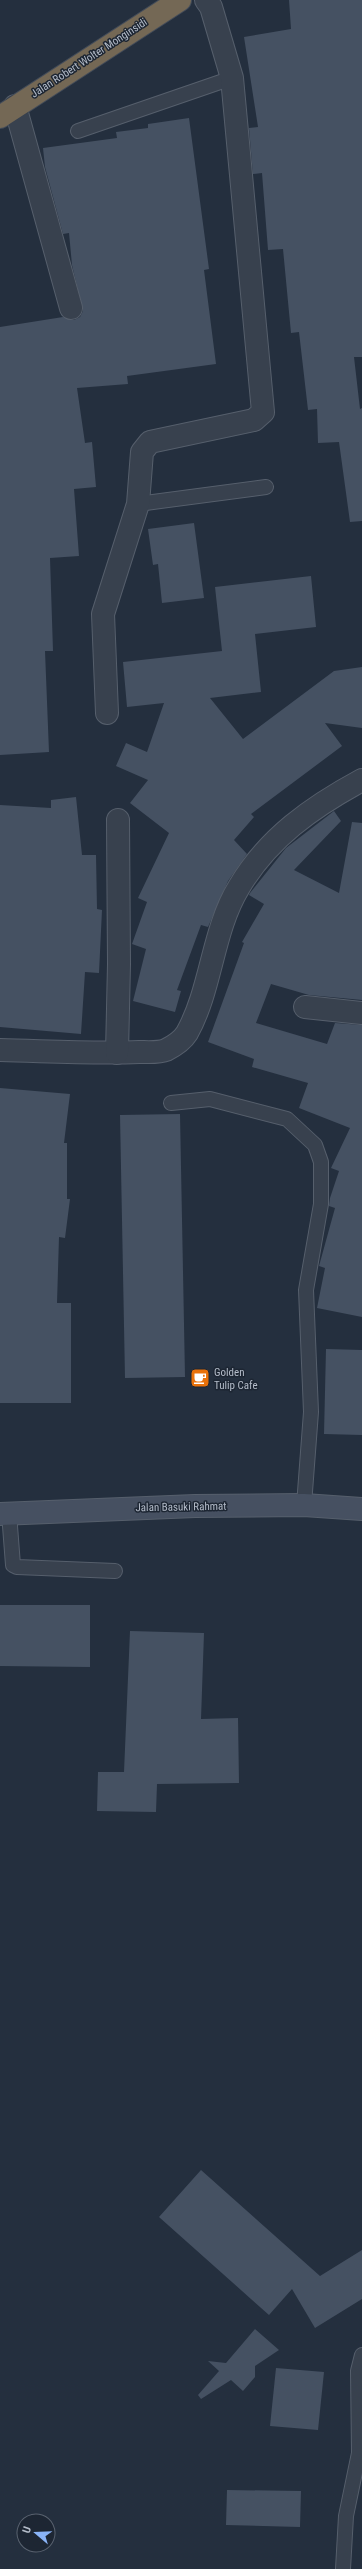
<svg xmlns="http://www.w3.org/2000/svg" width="362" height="2569" font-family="'Roboto Condensed',sans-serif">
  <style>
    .building { fill: #455162 }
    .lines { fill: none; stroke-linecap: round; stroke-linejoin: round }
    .lane-casing { stroke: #565f6c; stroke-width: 16 }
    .street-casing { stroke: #565f6c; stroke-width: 24 }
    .secondary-casing { stroke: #565f6c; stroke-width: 24 }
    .highway-casing { stroke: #434c59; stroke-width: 24 }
    .lane { stroke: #38414e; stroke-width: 14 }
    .street { stroke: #38414e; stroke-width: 22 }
    .secondary { stroke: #465061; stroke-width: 22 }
    .highway { stroke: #746855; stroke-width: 22 }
    .labels { text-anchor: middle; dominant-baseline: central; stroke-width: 3; stroke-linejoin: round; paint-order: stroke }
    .street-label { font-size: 11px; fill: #b4bcc9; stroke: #1d2633 }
    .poi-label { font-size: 11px; fill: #b4bcc9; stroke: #1d2633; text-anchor: start }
  </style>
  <rect width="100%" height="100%" fill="#242f3e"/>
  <g class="building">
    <path d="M289,0H362V357H354L360,409L362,408V521L350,522L339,442L318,443L317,409L308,410L299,332L291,333L283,249L268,250L262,173L253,174L249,128L258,127L244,37L291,29Z"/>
    <path d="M189,118L209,269L204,270L216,364L127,376L128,384L77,388L85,443L92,442L96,487L74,489L79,556L50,558L53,651H45L49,752L0,755V327L63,317L74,320L80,317L83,311L72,265L69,233L63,234L45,167L43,148L117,138L116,132L148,128V124Z"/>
    <path d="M194,523L204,598L162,603L158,564L153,565L148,529Z"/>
    <path d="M311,576L316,627L255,634L261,692L210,698L243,739L334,671L362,667V728L325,723L342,746L251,814L254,817L234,840L247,854L228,881L208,927L201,925L177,990L181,991L175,1012L133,1001L146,949L132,944L147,902L138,898L169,833L130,803L148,780L116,766L126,743L147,752L164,703L127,707L123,662L222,651L215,587Z"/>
    <path d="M76,797L82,855H96L97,909L102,910L99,973L85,972L81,1034L0,1027V805L51,808V800Z"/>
    <path d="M334,811L341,821L294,870L339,893L352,822L362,823V1000L309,995L271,984L256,1023L327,1044L335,1023L362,1025V1317L317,1308L325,1268L319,1266L335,1208L329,1206L330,1198L339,1171L331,1168L350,1128L299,1108L308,1083L252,1067L254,1059L208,1042L244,943L242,942L264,904L249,895L250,893L286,848Z"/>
    <path d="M0,1088L70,1094L64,1143H67V1199H70L65,1238L59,1237L57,1303H71V1403H0Z"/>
    <path d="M180,1114L185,1377L125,1378L120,1115Z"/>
    <path d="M326,1349L362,1350V1435L324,1434Z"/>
    <path d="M0,1605H90V1667L0,1666Z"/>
    <path d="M130,1631L204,1633L201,1719L238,1718L239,1783L157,1784L156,1812L97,1811L98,1772H124Z"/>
    <path d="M201,2170L320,2276L362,2250V2299L315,2328L292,2289L269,2315L159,2217Z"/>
    <path d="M255,2329L279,2350L255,2366V2377L243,2391L231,2380L201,2399L198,2395L219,2371L208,2361L226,2363Z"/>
    <path d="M276,2368L324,2372L318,2430L270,2426Z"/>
    <path d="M227,2490L301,2491L300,2527L226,2525Z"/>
  </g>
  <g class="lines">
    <defs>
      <g id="lane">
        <path d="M78,131L232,78"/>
        <path d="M138,504L266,487"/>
        <path d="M171,1103L210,1099L287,1119L315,1145L321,1162V1204L306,1290L311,1412L304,1505"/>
        <path d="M9,1513L13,1565L17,1567L115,1571"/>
        <path d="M343,2569L346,2516L359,2453L358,2371L362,2355"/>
      </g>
      <g id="street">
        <path d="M15,106L71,308"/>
        <path d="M107,713L103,614L138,504L142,452L150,442L254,420L263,412L232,78L211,7L206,0"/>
        <path d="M305,1007L362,1013"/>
        <path d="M0,1050C46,1051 93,1054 139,1052C147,1052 159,1053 166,1050C174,1046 182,1041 187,1033C212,988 212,931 239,887C268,838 312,807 362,780"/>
        <path d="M117,1053L119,964L118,820"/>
      </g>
      <path id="secondary" d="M0,1514L195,1506L304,1505L362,1509"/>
      <path id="highway" d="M0,117L180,0"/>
    </defs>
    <use href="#lane" class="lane-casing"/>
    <use href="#street" class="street-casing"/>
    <use href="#secondary" class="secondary-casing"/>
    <use href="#highway" class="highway-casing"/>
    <use href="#lane" class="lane"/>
    <use href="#street" class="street"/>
    <use href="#secondary" class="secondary"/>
    <use href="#highway" class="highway"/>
  </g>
  <defs>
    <symbol id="cafe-square" viewBox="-11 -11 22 22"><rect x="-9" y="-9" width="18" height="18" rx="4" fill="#e8710a" stroke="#1d2633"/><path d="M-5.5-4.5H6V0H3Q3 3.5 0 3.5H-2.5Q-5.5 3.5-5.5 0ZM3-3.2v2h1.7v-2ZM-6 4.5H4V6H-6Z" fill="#fff"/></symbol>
  </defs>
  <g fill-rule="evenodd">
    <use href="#cafe-square" x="189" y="1367" width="22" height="22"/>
  </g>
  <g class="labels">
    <g class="street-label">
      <text transform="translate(89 58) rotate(-33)">Jalan Robert Wolter Monginsidi</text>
      <text transform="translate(181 1507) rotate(-1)">Jalan Basuki Rahmat</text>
    </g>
    <g class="poi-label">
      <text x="214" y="1372">Golden<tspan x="214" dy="13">Tulip Cafe</tspan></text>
    </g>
  </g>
  <g transform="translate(36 2533) rotate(289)"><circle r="19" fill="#1d2633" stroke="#59626f"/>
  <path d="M0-3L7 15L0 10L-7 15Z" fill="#8ab4f8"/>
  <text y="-6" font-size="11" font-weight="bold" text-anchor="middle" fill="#b4bcc9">U</text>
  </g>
</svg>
